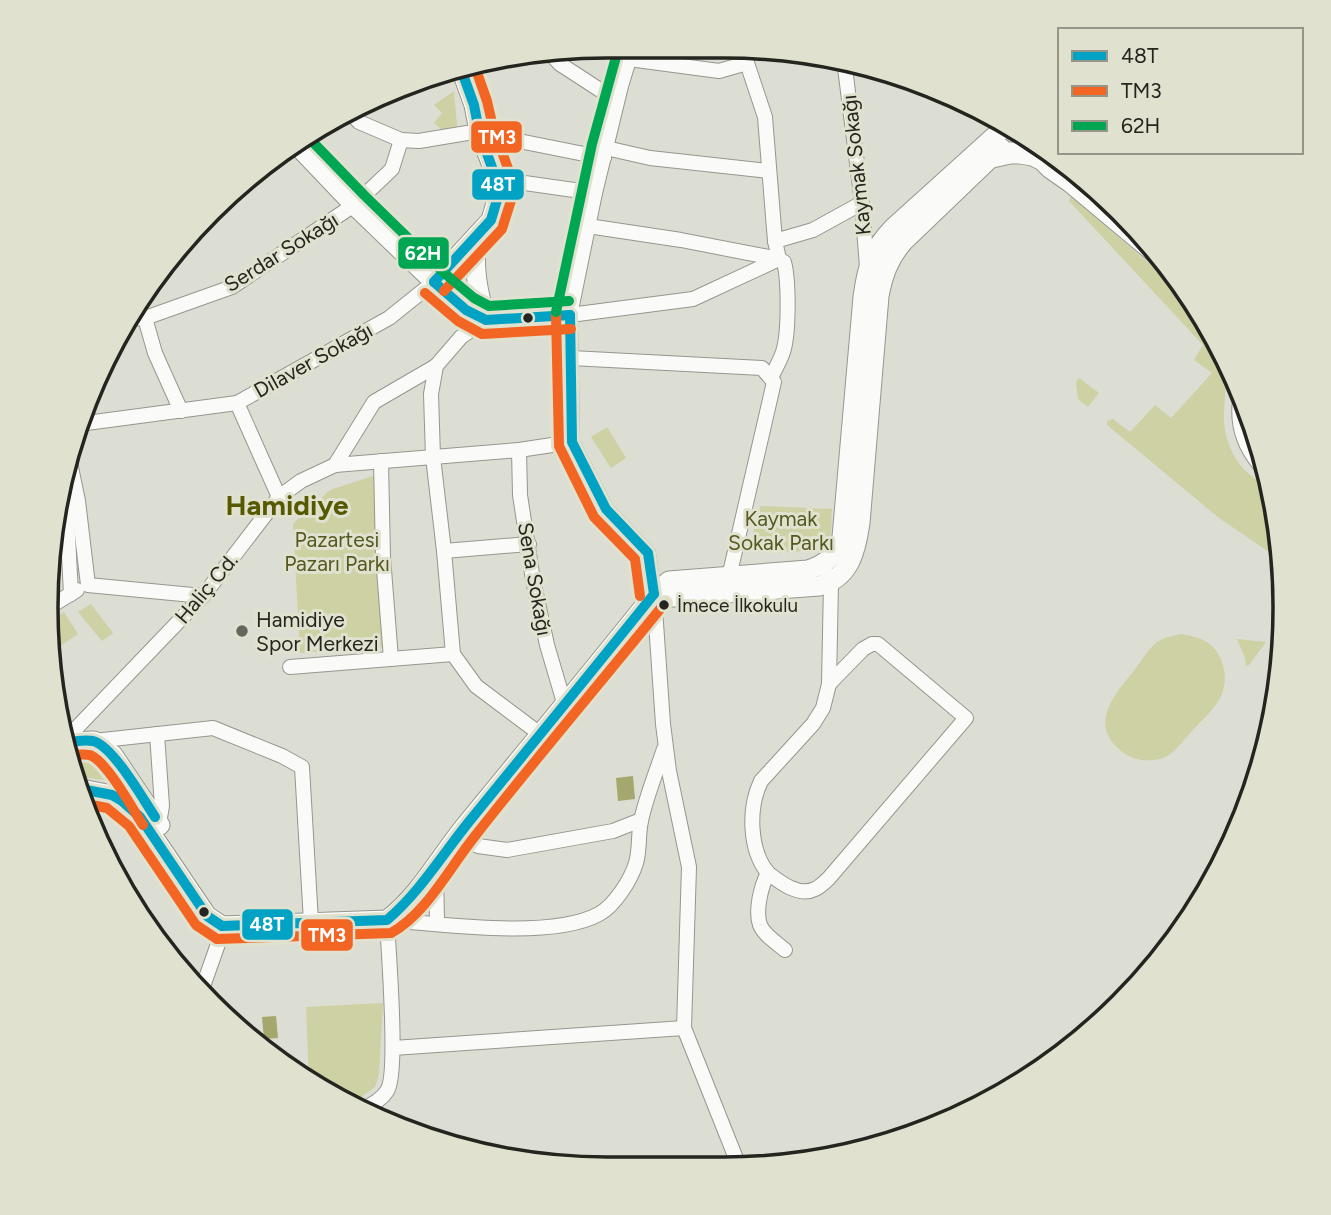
<svg xmlns="http://www.w3.org/2000/svg" width="1331" height="1215" font-family="Figtree,sans-serif">
  <style>
    .green { fill: #cdd1a3 }
    .water { fill: #a4a76e }
    .lines { fill: none; stroke-linecap: round; stroke-linejoin: round }
    .street-casing { stroke: #96968f; stroke-width: 16 }
    .secondary-casing { stroke: #96968f; stroke-width: 21 }
    .primary-casing { stroke: #96968f; stroke-width: 23 }
    .highway-casing { stroke: #96968f; stroke-width: 26 }
    .street { stroke: #fafaf8; stroke-width: 14 }
    .secondary { stroke: #fafaf8; stroke-width: 19 }
    .primary { stroke: #fafaf8; stroke-width: 21 }
    .highway { stroke: #fafaf8; stroke-width: 24 }
    .bus-1-casing { stroke: #e0e2cf; stroke-width: 16 }
    .bus-2-casing { stroke: #e0e2cf; stroke-width: 16 }
    .bus-3-casing { stroke: #e0e2cf; stroke-width: 16 }
    .bus-1 { stroke: #02a2c5; stroke-width: 10 }
    .bus-2 { stroke: #f26522; stroke-width: 10 }
    .bus-3 { stroke: #00a651; stroke-width: 10 }
    .bus-dot { fill: #25251f; stroke: #e0e2cf; stroke-width: 2.5 }
    .poi-dot { fill: #65665e; stroke: #e0e2cf; stroke-width: 2.5 }
    .labels { text-anchor: middle; dominant-baseline: central; stroke-width: 6; stroke-linejoin: round; paint-order: stroke }
    .bus-label { font-size: 19px; fill: #25251f; stroke: #e0e2cf; text-anchor: start }
    .street-label { font-size: 21px; fill: #25251f; stroke: #e0e2cf }
    .park-label { font-size: 21px; fill: #56591f; stroke: #e0e2cf }
    .poi-label { font-size: 21px; fill: #25251f; stroke: #e0e2cf; text-anchor: start }
    .district-label { font-size: 28px; font-weight: bold; fill: #575900; stroke: #e0e2cf }
    .rim { fill: none; stroke: #25251f; stroke-width: 3.5 }
    .line-badge { stroke: #e0e2cf; stroke-width: 2.5 }
    .badge-label { font-size: 19px; text-anchor: middle; font-weight: bold; fill: #fff }
  </style>
  <rect width="100%" height="100%" fill="#dcded3"/>
  <g class="green">
    <path d="M454,91L457,126L444,132L434,123L442,113L434,105Z"/>
    <path d="M1071,196L1152,266L1199,311L1224,357C1229,380 1223,401 1224,423C1226,445 1237,467 1256,479C1260,482 1266,484 1271,486L1275,497L1281,560L1219,518L1107,425V421L1113,419L1130,432L1155,405L1171,418L1212,373L1194,360L1203,345L1069,201Z"/>
    <path d="M1079,378L1099,393L1088,407L1078,399L1076,382Z"/>
    <path d="M607,427L626,458L611,468L591,437Z"/>
    <path d="M376,475L384,647L300,653L293,524L330,490Z"/>
    <path d="M761,506L832,509C831,517 832,526 831,533C824,557 771,553 752,551L751,545L757,512Z"/>
    <path d="M91,604L113,633L102,641L78,612Z"/>
    <path d="M64,612L78,634L50,653L47,624Z"/>
    <path d="M1181,634C1190,636 1199,637 1207,642C1223,653 1229,676 1222,694C1215,709 1202,720 1191,732C1185,739 1177,749 1169,755C1156,763 1136,762 1124,753C1088,727 1112,697 1133,672C1140,663 1147,650 1156,643C1164,637 1173,636 1181,634Z"/>
    <path d="M1237,639L1266,642L1249,665L1246,666L1245,658Z"/>
    <path d="M79,746L100,752L123,787L105,780L78,777Z"/>
    <path d="M383,1003L379,1074L375,1087L350,1105L327,1094L309,1081L306,1007Z"/>
  </g>
  <g class="water">
    <path d="M633,776L635,799L618,801L616,778Z"/>
    <path d="M276,1016L278,1038L264,1039L262,1017Z"/>
  </g>
  <g class="lines">
    <defs>
      <g id="street">
        <path d="M633,47L621,86L595,193L570,315L572,442L606,509L648,553L654,594L663,724L669,771L689,867L684,1028L737,1161"/>
        <path d="M548,51L560,64L617,101"/>
        <path d="M629,59L719,71L747,63"/>
        <path d="M844,60L862,203L867,267"/>
        <path d="M348,110L359,122L401,140"/>
        <path d="M606,148L650,158L769,171"/>
        <path d="M497,179L595,193"/>
        <path d="M588,226L681,240L779,259L784,262C789,281 789,334 783,352C780,361 775,369 771,378"/>
        <path d="M775,241L813,230L862,203"/>
        <path d="M136,307L145,318L155,353L181,411"/>
        <path d="M570,315L693,299L779,259L775,241L765,117L747,63L746,52"/>
        <path d="M128,319L145,318L232,287L354,205L392,169L401,140L419,141L479,131L524,142L604,158"/>
        <path d="M486,320L461,337L436,366L431,394L433,457L444,551L453,654L476,686L540,734"/>
        <path d="M571,358L762,368L774,382L729,577V586"/>
        <path d="M237,403L279,497"/>
        <path d="M79,424L237,403L389,318L434,282"/>
        <path d="M519,450L520,495L533,580L547,645L565,706"/>
        <path d="M68,453L78,501L88,585L203,596"/>
        <path d="M381,461L383,557L391,659"/>
        <path d="M335,465L374,402L436,366"/>
        <path d="M65,477L71,594"/>
        <path d="M444,551L529,544"/>
        <path d="M46,609L77,590"/>
        <path d="M290,667L453,654"/>
        <path d="M157,734L162,806L159,823"/>
        <path d="M64,741L203,596L279,497L301,481L335,465L519,450L572,442"/>
        <path d="M94,741L213,728L282,756L302,767L311,922"/>
        <path d="M458,834L478,846L507,850L613,831L641,820"/>
        <path d="M436,866L437,923"/>
        <path d="M768,873C781,883 799,897 815,889C820,887 825,882 829,878L966,718L878,644H872L863,649L829,684"/>
        <path d="M785,950C777,943 764,935 760,925C755,911 761,886 768,873C749,850 748,808 761,781L813,724L823,708L829,684L831,583L827,574"/>
        <path d="M201,992L218,944L222,926"/>
        <path d="M393,1048L684,1028"/>
        <path d="M361,1110C370,1106 382,1099 387,1091C399,1074 388,948 387,920C441,924 551,940 599,914C614,906 631,880 636,863C640,850 638,834 641,821C646,797 656,773 664,749"/>
      </g>
      <g id="secondary">
        <path d="M295,143L354,205L434,282L466,310L486,320L570,315"/>
        <path d="M477,235C473,268 477,289 486,320"/>
        <path d="M434,282L491,220L500,190L497,179L479,131L474,105L461,69"/>
        <path d="M654,594L674,597L819,586C850,578 856,551 860,523L879,296C883,275 889,258 903,242L1001,148"/>
        <path d="M65,742L94,741L113,755L160,825"/>
        <path d="M81,789L112,795L122,801L140,817L207,916L222,926L387,920C420,895 439,858 465,826C528,749 592,672 654,594L669,581L808,570C826,564 836,556 842,537L863,297C867,267 872,250 893,228L1007,125"/>
      </g>
      <g id="primary">
        <path d="M1027,136L1051,160"/>
        <path d="M992,157L1010,153H1020L1033,155L1043,160L1051,168L1071,182L1156,253"/>
      </g>
      <path id="highway" d="M1245,401C1242,423 1249,444 1263,461"/>
    </defs>
    <use href="#street" class="street-casing"/>
    <use href="#secondary" class="secondary-casing"/>
    <use href="#primary" class="primary-casing"/>
    <use href="#highway" class="highway-casing"/>
    <use href="#street" class="street"/>
    <use href="#secondary" class="secondary"/>
    <use href="#primary" class="primary"/>
    <use href="#highway" class="highway"/>
    <defs>
      <g id="bus-1">
        <path d="M434,282L491,220L500,190L479,131L474,105L461,69"/>
        <path d="M434,282L466,310L486,320L570,315"/>
        <path d="M570,315L572,442L606,509L648,553L654,594"/>
        <path d="M65,742C74,742 84,739 93,741C113,746 143,799 155,817"/>
        <path d="M81,789L112,795L122,801L140,817L207,916L222,926L387,920C421,891 444,852 472,818C533,743 594,669 654,594"/>
      </g>
      <g id="bus-2">
        <path d="M444,291L502,229L514,191L510,174L493,127L487,101L474,64"/>
        <path d="M425,293L458,321L482,334L571,329"/>
        <path d="M556,315L559,446L594,517L635,559L640,596"/>
        <path d="M69,756C76,755 86,753 92,756C108,764 132,808 143,825"/>
        <path d="M86,804L107,808L129,826L196,925L217,939L391,933C426,914 450,867 475,836C537,757 602,681 665,603"/>
      </g>
      <g id="bus-3">
        <path d="M307,136L364,195L443,272L474,298L489,306L569,301"/>
        <path d="M556,312L592,144L619,46"/>
      </g>
    </defs>
    <use href="#bus-1" class="bus-1-casing"/>
    <use href="#bus-2" class="bus-2-casing"/>
    <use href="#bus-3" class="bus-3-casing"/>
    <use href="#bus-1" class="bus-1"/>
    <use href="#bus-2" class="bus-2"/>
    <use href="#bus-3" class="bus-3"/>
  </g>
  <g class="bus-dot">
    <circle cx="528" cy="318" r="6"/>
    <circle cx="664" cy="605" r="6"/>
    <circle cx="204" cy="912" r="6"/>
  </g>
  <circle class="poi-dot" cx="242" cy="631" r="7"/>
  <g class="labels">
    <g class="bus-label">
      <text x="677" y="605">İmece İlkokulu</text>
    </g>
    <g class="street-label">
      <text transform="translate(856 165) rotate(-96)">Kaymak Sokağı</text>
      <text transform="translate(281 252) rotate(-32)">Serdar Sokağı</text>
      <text transform="translate(313 360) rotate(-29)">Dilaver Sokağı</text>
      <text transform="translate(535 579) rotate(80)">Sena Sokağı</text>
      <text transform="translate(206 588) rotate(-50)">Haliç Cd.</text>
    </g>
    <g class="park-label">
      <text x="781" y="518">Kaymak<tspan x="781" dy="24">Sokak Parkı</tspan></text>
      <text x="337" y="539">Pazartesi<tspan x="337" dy="24">Pazarı Parkı</tspan></text>
    </g>
    <g class="poi-label">
      <text x="256" y="619">Hamidiye<tspan x="256" dy="24">Spor Merkezi</tspan></text>
    </g>
    <g class="district-label">
      <text x="287" y="505">Hamidiye</text>
    </g>
  </g>
  <path d="M0 0H1331V1215H0ZM607 58H724A549 549 0 0 1 1273 607V608A549 549 0 0 1 724 1157H607A549 549 0 0 1 58 608V607A549 549 0 0 1 607 58Z" fill="#e0e2cf" fill-rule="evenodd"/>
  <path class="rim" d="M607 58H724A549 549 0 0 1 1273 607V608A549 549 0 0 1 724 1157H607A549 549 0 0 1 58 608V607A549 549 0 0 1 607 58Z"/>
  <g class="line-badge">
    <rect x="470" y="120" width="53" height="34" rx="7" fill="#f26522"/>
    <rect x="471" y="168" width="54" height="33" rx="7" fill="#02a2c5"/>
    <rect x="397" y="236" width="53" height="34" rx="7" fill="#00a651"/>
    <rect x="241" y="908" width="53" height="33" rx="7" fill="#02a2c5"/>
    <rect x="300" y="918" width="54" height="34" rx="7" fill="#f26522"/>
  </g>
  <g class="badge-label">
    <text x="497" y="144">TM3</text>
    <text x="498" y="191">48T</text>
    <text x="423" y="260">62H</text>
    <text x="267" y="931">48T</text>
    <text x="327" y="942">TM3</text>
  </g>
  <rect x="1058" y="28" width="245" height="126" fill="#e0e2cf" stroke="#959689" stroke-width="2"/>
  <rect x="1072" y="51" width="35" height="10" fill="#02a2c5" stroke="#959689" stroke-width="2"/>
  <text x="1121" y="63" font-size="21" fill="#25251f">48T</text>
  <rect x="1072" y="86" width="35" height="10" fill="#f26522" stroke="#959689" stroke-width="2"/>
  <text x="1121" y="98" font-size="21" fill="#25251f">TM3</text>
  <rect x="1072" y="121" width="35" height="10" fill="#00a651" stroke="#959689" stroke-width="2"/>
  <text x="1121" y="133" font-size="21" fill="#25251f">62H</text>
</svg>
